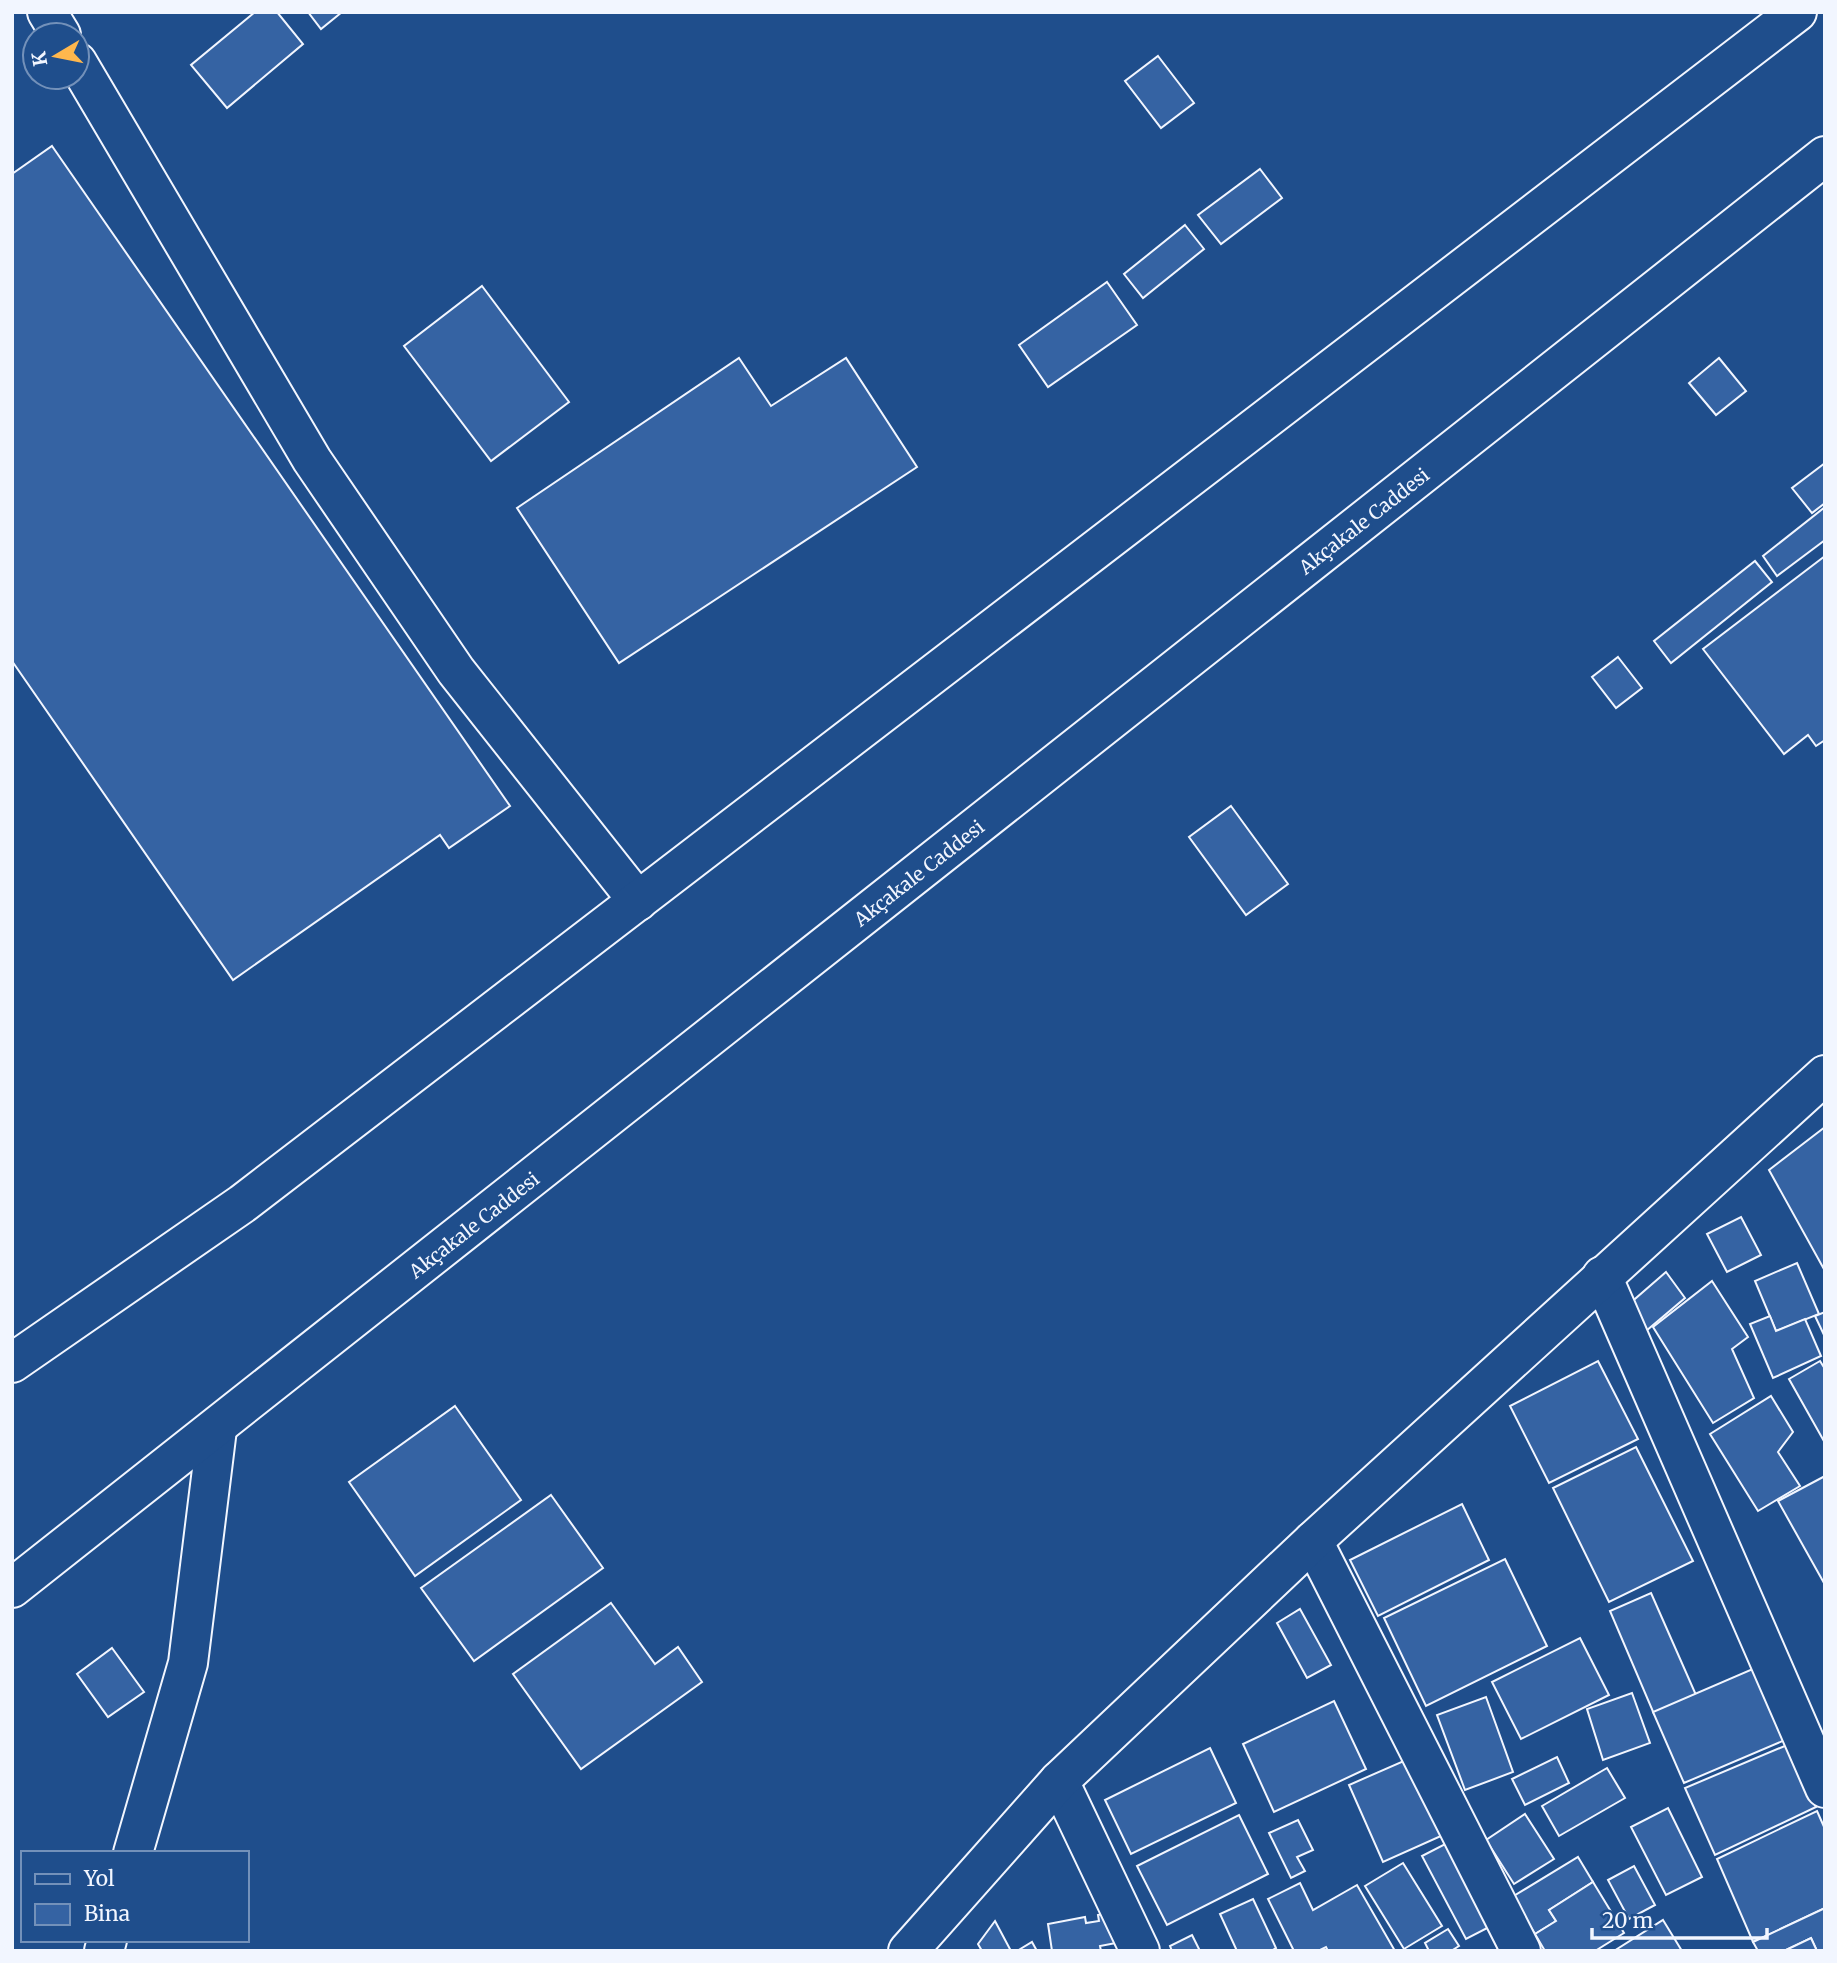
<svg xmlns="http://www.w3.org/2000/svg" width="1837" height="1963" font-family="Merriweather,serif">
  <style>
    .building { fill: #3563a3; stroke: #f2f6ff; stroke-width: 2 }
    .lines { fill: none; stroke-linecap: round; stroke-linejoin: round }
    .minor-casing { stroke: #f2f6ff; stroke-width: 42 }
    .primary-casing { stroke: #f2f6ff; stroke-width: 42 }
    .minor { stroke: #1f4e8c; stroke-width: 38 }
    .primary { stroke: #1f4e8c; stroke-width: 38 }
    .labels { text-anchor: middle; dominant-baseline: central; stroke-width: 5; stroke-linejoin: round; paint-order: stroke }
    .street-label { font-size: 19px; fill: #f2f6ff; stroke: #1f4e8c }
  </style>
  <rect width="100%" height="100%" fill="#1f4e8c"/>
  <g class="building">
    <path d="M255,12H277L303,44L227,108L191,65Z"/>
    <path d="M308,12H342L321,29Z"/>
    <path d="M1158,56L1194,103L1161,128L1125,81Z"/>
    <path d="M52,146L510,806L449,848L440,835L233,980L12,661V174Z"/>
    <path d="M1260,169L1282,198L1221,244L1198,215Z"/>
    <path d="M1185,225L1204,249L1143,298L1124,274Z"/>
    <path d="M1107,282L1137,325L1048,387L1019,345Z"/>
    <path d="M482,286L569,402L491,461L404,346Z"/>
    <path d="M739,358L771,406L846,358L917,467L619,663L517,508Z"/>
    <path d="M1719,358L1746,391L1716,415L1689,383Z"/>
    <path d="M1825,463V503L1812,513L1792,488Z"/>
    <path d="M1825,507V540L1777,576L1763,556Z"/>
    <path d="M1825,556V740L1816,746L1808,735L1784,754L1703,649Z"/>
    <path d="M1755,561L1772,582L1671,663L1654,641Z"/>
    <path d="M1618,657L1642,688L1616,708L1592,677Z"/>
    <path d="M1231,806L1288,884L1246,915L1189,837Z"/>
    <path d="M1825,1127V1271L1769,1170Z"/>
    <path d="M1741,1217L1761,1255L1727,1272L1707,1234Z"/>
    <path d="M1797,1263L1819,1314L1776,1331L1755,1281Z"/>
    <path d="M1666,1272L1685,1298L1646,1331L1628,1305Z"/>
    <path d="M1712,1281L1748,1337L1732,1349L1754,1398L1713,1423L1653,1327Z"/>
    <path d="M1825,1312V1337L1815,1316Z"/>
    <path d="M1770,1316L1776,1331L1805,1319L1821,1356L1773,1378L1750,1324Z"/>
    <path d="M1598,1361L1638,1439L1549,1483L1510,1406Z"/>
    <path d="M1820,1361L1825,1369V1443L1789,1379Z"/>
    <path d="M1771,1396L1793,1432L1778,1452L1800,1486L1758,1511L1710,1434Z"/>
    <path d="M455,1406L521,1500L415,1576L349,1482Z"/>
    <path d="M1636,1447L1693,1561L1609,1602L1553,1488Z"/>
    <path d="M1825,1476V1583H1824L1778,1501Z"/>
    <path d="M551,1495L603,1568L474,1661L421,1588Z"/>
    <path d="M1462,1504L1489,1560L1378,1616L1350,1560Z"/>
    <path d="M1505,1559L1547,1646L1426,1706L1384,1618Z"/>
    <path d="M1651,1593L1696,1695L1654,1714L1610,1611Z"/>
    <path d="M611,1603L655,1664L678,1647L702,1682L581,1769L513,1674Z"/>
    <path d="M1300,1609L1331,1665L1307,1678L1277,1623Z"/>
    <path d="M1580,1638L1609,1695L1521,1739L1492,1682Z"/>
    <path d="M112,1648L144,1692L108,1717L77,1674Z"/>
    <path d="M1755,1668L1785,1740L1684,1783L1653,1712Z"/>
    <path d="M1632,1693L1650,1743L1603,1760L1587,1709Z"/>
    <path d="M1486,1697L1513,1772L1465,1790L1437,1715Z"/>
    <path d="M1334,1701L1366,1769L1274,1812L1243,1744Z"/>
    <path d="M1787,1745L1816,1807L1715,1855L1685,1788Z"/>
    <path d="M1210,1748L1236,1803L1131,1854L1105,1800Z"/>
    <path d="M1557,1757L1569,1783L1525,1805L1512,1779Z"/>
    <path d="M1406,1760L1441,1836L1383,1862L1349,1785Z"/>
    <path d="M1607,1768L1625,1798L1559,1836L1542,1806Z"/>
    <path d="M1668,1808L1702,1877L1666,1895L1631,1827Z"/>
    <path d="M1817,1811L1825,1829V1908L1753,1942L1717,1859Z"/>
    <path d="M1525,1814L1554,1859L1514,1884L1486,1840Z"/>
    <path d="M1239,1815L1268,1874L1167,1925L1137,1866Z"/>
    <path d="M1298,1820L1313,1850L1297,1857L1305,1871L1291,1878L1269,1833Z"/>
    <path d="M1451,1841L1495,1924L1466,1939L1422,1856Z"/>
    <path d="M1578,1857L1593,1882L1549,1910L1556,1921L1535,1934L1512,1897Z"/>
    <path d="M1403,1863L1442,1926L1404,1949L1365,1886Z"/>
    <path d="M1634,1866L1655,1905L1629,1919L1608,1880Z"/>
    <path d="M1593,1882L1624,1933L1595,1951H1545L1535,1934L1556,1921L1549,1910Z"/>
    <path d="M1300,1883L1313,1910L1357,1885L1395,1951H1328L1326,1947L1318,1951H1294L1268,1899Z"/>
    <path d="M1253,1899L1276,1948L1271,1951H1237L1220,1914Z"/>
    <path d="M1825,1908V1951H1817L1811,1938L1784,1951H1758L1753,1942Z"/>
    <path d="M1107,1913L1116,1943L1100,1946L1101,1951H1052L1048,1924L1085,1917L1086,1923L1099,1921L1098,1915Z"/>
    <path d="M1663,1920L1682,1951H1614Z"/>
    <path d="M995,1921L1011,1951H982L978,1944Z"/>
    <path d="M1448,1929L1459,1946L1451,1951H1429L1425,1943Z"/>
    <path d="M1192,1935L1200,1951H1172L1170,1946Z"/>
    <path d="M1811,1938L1817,1951H1784Z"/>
    <path d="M1032,1942L1037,1951H1017Z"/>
  </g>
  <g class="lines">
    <defs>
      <g id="minor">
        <path d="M47,12L61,35"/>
        <path d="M77,62L312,460L456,671L638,901"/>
        <path d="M1602,1276L1825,1788"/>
        <path d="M1313,1541L1521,1951"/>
        <path d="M1059,1781L1140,1951"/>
        <path d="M133,1853L188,1663L217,1429"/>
        <path d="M104,1951L107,1940"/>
        <path d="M908,1951L1059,1781L1313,1541L1825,1075"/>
      </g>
      <g id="primary">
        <path d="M12,1363L242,1204L1797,12"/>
        <path d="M12,1588L1825,156"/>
      </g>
    </defs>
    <use href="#minor" class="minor-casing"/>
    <use href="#primary" class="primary-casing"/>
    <use href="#minor" class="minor"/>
    <use href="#primary" class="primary"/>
  </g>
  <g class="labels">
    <g class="street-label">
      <text transform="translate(1364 521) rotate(-38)">Akçakale Caddesi</text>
      <text transform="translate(919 873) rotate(-38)">Akçakale Caddesi</text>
      <text transform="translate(474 1225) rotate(-38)">Akçakale Caddesi</text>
    </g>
  </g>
  <rect width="1837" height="1963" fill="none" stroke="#f2f6ff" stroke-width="28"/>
  <rect x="21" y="1851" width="228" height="91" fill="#1f4e8c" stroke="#7391ba" stroke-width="2"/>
  <rect x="35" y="1874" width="35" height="10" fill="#1f4e8c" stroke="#7391ba" stroke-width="2"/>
  <text x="84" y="1886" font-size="21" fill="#f2f6ff">Yol</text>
  <rect x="35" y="1904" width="35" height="21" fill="#3563a3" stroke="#7391ba" stroke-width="2"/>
  <text x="84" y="1921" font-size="21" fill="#f2f6ff">Bina</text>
  <g transform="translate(56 56) rotate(260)"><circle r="33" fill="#1f4e8c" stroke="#7391ba" stroke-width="2"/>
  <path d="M0-5L12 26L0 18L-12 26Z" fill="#ffb74d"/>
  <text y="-10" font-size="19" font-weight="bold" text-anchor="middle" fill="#f2f6ff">K</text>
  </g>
  <path d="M1592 1928v10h175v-10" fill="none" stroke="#f2f6ff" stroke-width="3.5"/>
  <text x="1602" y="1928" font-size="21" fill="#f2f6ff" stroke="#1f4e8c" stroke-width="5" paint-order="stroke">20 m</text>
</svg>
